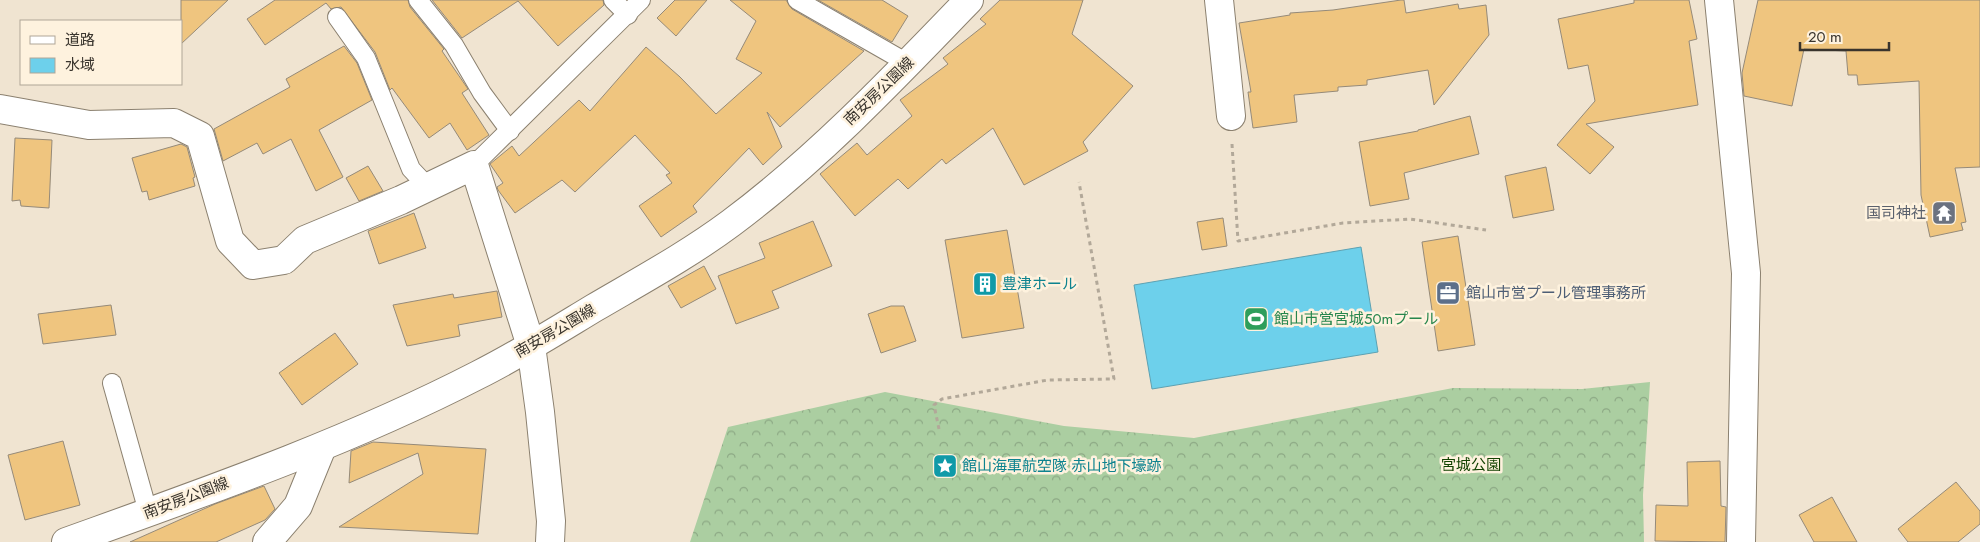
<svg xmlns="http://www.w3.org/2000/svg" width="1980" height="542" font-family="Jost,'Noto Sans JP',sans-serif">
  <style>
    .forest { fill: url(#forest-crowns) }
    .water { fill: #6dd0eb; stroke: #5da1b2 }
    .building { fill: #efc57f; stroke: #958a79 }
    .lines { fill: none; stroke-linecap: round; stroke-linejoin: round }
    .service-casing { stroke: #8b806f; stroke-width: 20 }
    .minor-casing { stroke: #8b806f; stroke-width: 30 }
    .secondary-casing { stroke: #8b806f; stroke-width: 30 }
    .path { stroke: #b2a899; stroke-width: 3; stroke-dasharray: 4 4; stroke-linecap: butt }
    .service { stroke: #fff; stroke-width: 18 }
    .minor { stroke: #fff; stroke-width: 28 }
    .secondary { stroke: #fff; stroke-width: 28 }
    .labels { text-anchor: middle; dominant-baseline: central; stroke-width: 5; stroke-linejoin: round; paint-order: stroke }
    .street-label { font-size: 15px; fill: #39342d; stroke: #fef2de }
    .worship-label { font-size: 15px; fill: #5b616d; stroke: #fef2de; text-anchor: end }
    .culture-label { font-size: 15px; fill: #0d838f; stroke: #fef2de; text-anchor: start }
    .service-label { font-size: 15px; fill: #4e5e75; stroke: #fef2de; text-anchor: start }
    .leisure-label { font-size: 15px; fill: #27864d; stroke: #fef2de; text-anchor: start }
    .park-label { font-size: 15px; fill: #134302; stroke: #fef2de }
  </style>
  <defs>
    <pattern id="forest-crowns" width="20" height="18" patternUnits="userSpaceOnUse" patternTransform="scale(1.25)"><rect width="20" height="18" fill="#abcea1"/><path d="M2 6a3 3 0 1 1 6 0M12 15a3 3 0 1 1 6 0" fill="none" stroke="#8ca884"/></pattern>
  </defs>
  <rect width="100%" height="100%" fill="#f0e4d1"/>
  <path class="forest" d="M1650,382L1643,495L1644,542H690L728,427L885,392L1064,426L1194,438L1453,388L1582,389Z"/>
  <path class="water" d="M1361,247L1378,352L1152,389L1134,285Z"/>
  <g class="building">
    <path d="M181,0H228L181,44Z"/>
    <path d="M275,0H408L410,7L444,49L442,51L468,89L462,93L489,135L467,150L450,123L429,138L392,88L390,90L375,52L341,7L331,9L326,3L265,45L247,19Z"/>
    <path d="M432,0H603L604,5L558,46L518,1L462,38Z"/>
    <path d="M675,0H707L676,36L657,18Z"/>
    <path d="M730,0H786L792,9L864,51L780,127L767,112L782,147L763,165L749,148L693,206L697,212L661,237L639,206L672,183L666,175L670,173L635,135L575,192L562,180L515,213L498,190L497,187L503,183L490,164L512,146L519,156L579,100L590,111L646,47L680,77L716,114L762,73L736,59L756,21Z"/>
    <path d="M818,0H882L908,16L892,42Z"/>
    <path d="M1000,0H1083L1072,34L1133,86L1083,142L1088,151L1024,185L993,128L946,164L942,159L908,189L898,179L855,216L820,174L857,143L867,155L912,116L900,100L948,64L943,58L986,24L980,19Z"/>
    <path d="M1401,0H1404L1406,13L1458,4L1459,9L1486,5L1489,35L1434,105L1428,70L1367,80V85L1338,87V91L1294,95L1297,122L1253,128L1248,92H1251L1239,23L1290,15V13L1333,10Z"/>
    <path d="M1634,0H1689L1697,39L1689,41L1698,105L1586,124L1614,147L1590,174L1557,145L1595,101L1588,65L1568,69L1558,19L1634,3Z"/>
    <path d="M1758,0H1980V167L1955,168L1966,222L1961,223L1963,230L1930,237L1921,195L1919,81L1858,85L1857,75H1848L1846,51L1804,49L1792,106L1744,96L1742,73Z"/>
    <path d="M344,46L357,63L372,100L319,130L343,177L316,191L291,139L263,154L257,143L223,161L214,129L290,87L286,79Z"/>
    <path d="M1470,116L1479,154L1404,173L1409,199L1370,206L1359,142L1418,131V130Z"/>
    <path d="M15,138L52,140L49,208L21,206L20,200L12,201Z"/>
    <path d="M181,144L187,147L195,177L193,178L195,186L149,200L147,191L142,192L132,158Z"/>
    <path d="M368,166L383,191L359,201L346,178Z"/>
    <path d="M1546,167L1554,210L1513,218L1505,176Z"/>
    <path d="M414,213L426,248L379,264L368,231Z"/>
    <path d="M1223,218L1227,246L1202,250L1197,222Z"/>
    <path d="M813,221L832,266L772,291L779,308L736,324L718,276L765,258L759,243Z"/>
    <path d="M1007,230L1024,328L962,338L945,240Z"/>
    <path d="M1458,236L1475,345L1438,351L1422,242Z"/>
    <path d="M704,266L716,289L681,308L668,286Z"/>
    <path d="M497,291L502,317L458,325L460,336L407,346L393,305L453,294L454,298Z"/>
    <path d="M111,305L116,335L43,344L38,314Z"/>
    <path d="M891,306H904L916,341L881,353L868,314Z"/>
    <path d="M335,333L358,364L302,405L279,373Z"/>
    <path d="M63,441L80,505L25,520L8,455Z"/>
    <path d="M373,442L486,449L478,534L339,527L423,474L418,453L349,483L351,451Z"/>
    <path d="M1720,461L1721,506L1726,507L1725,542L1655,541L1656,505L1688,506L1687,462Z"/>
    <path d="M1956,482L1980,511V524L1958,542H1908L1898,529Z"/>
    <path d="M264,486L275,509L265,520L216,542H130L215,504Z"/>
    <path d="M1832,497L1857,542H1814L1799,515Z"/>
  </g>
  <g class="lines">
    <defs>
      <g id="service">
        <path d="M418,0L454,45L482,93L510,131"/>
        <path d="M613,0L628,15"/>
        <path d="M797,0L909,64"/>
        <path d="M337,17L366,58L411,169L428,187"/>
        <path d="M474,165L641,0"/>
        <path d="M112,383L148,512"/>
      </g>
      <g id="minor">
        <path d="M1219,0L1231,116"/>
        <path d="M1719,0L1746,273L1741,542"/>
        <path d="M0,109L89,125L174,123L200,136L230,241L253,265L284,260L305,240L401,200L474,165L531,346L540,412L551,521L550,542"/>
        <path d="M267,542L298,506L322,447"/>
      </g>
      <path id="secondary" d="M66,542C205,492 346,443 478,375C518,355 556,331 594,308C640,281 688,255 731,223C817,159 894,78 969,0"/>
    </defs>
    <use href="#service" class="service-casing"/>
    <use href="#minor" class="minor-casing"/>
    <use href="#secondary" class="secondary-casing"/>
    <g class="path">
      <path d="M1232,144L1238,241L1343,223L1410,219L1486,230"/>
      <path d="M939,429L934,405L942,399L1048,380L1114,379L1079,182"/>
    </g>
    <use href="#service" class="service"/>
    <use href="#minor" class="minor"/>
    <use href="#secondary" class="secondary"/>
  </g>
  <defs>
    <symbol id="temple-square" viewBox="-11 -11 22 22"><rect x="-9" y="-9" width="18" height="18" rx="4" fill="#6b7280" stroke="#fef2de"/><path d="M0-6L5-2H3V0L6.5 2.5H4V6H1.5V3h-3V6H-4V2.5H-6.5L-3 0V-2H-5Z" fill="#fff"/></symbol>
    <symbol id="building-square" viewBox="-11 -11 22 22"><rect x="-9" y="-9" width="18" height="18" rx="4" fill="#0f9aa8" stroke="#fef2de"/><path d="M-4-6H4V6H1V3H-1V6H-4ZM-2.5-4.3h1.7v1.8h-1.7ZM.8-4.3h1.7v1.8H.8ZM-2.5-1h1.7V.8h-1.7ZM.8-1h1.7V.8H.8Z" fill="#fff"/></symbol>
    <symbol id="office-square" viewBox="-11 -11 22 22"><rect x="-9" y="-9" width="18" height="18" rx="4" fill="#5c6f8a" stroke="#fef2de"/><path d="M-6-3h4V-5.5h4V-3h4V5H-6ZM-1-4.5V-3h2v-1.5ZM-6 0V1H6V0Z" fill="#fff"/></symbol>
    <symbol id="stadium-square" viewBox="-11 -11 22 22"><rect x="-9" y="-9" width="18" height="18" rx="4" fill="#2e9e5b" stroke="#fef2de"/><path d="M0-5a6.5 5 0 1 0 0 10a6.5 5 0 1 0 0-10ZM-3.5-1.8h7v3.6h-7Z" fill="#fff"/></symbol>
    <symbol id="sight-square" viewBox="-11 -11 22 22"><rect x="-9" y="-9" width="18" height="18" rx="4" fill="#0f9aa8" stroke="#fef2de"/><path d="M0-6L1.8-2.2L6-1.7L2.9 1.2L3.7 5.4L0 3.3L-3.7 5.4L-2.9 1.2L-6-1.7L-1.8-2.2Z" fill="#fff"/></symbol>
  </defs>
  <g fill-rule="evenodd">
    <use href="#temple-square" x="1930" y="199" width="28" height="28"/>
    <use href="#building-square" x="971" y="270" width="28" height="28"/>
    <use href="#office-square" x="1434" y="279" width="28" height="28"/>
    <use href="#stadium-square" x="1242" y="305" width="28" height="28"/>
    <use href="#sight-square" x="931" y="452" width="28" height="28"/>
  </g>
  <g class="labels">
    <g class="street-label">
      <text transform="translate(879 91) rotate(-44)">南安房公園線</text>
      <text transform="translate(555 331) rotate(-30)">南安房公園線</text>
      <text transform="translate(186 498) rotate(-21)">南安房公園線</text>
    </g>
    <g class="worship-label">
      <text x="1926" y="213">国司神社</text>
    </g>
    <g class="culture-label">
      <text x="1002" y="284">豊津ホール</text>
      <text x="962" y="466">館山海軍航空隊 赤山地下壕跡</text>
    </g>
    <g class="service-label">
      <text x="1466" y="293">館山市営プール管理事務所</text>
    </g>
    <g class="leisure-label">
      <text x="1274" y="319">館山市営宮城50mプール</text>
    </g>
    <g class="park-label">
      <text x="1471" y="465">宮城公園</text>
    </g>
  </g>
  <rect x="20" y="20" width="162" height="65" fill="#fef2de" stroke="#afa697"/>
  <rect x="30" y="36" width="25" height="8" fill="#ffffff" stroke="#afa697"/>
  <text x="65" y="45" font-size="15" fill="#39342d">道路</text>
  <rect x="30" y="58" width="25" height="15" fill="#6dd0eb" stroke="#afa697"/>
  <text x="65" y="70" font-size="15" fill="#39342d">水域</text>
  <path d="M1800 42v8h89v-8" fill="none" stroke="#39342d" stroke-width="2.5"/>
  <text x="1808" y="42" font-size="15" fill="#39342d" stroke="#fef2de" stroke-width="4" paint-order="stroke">20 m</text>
</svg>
